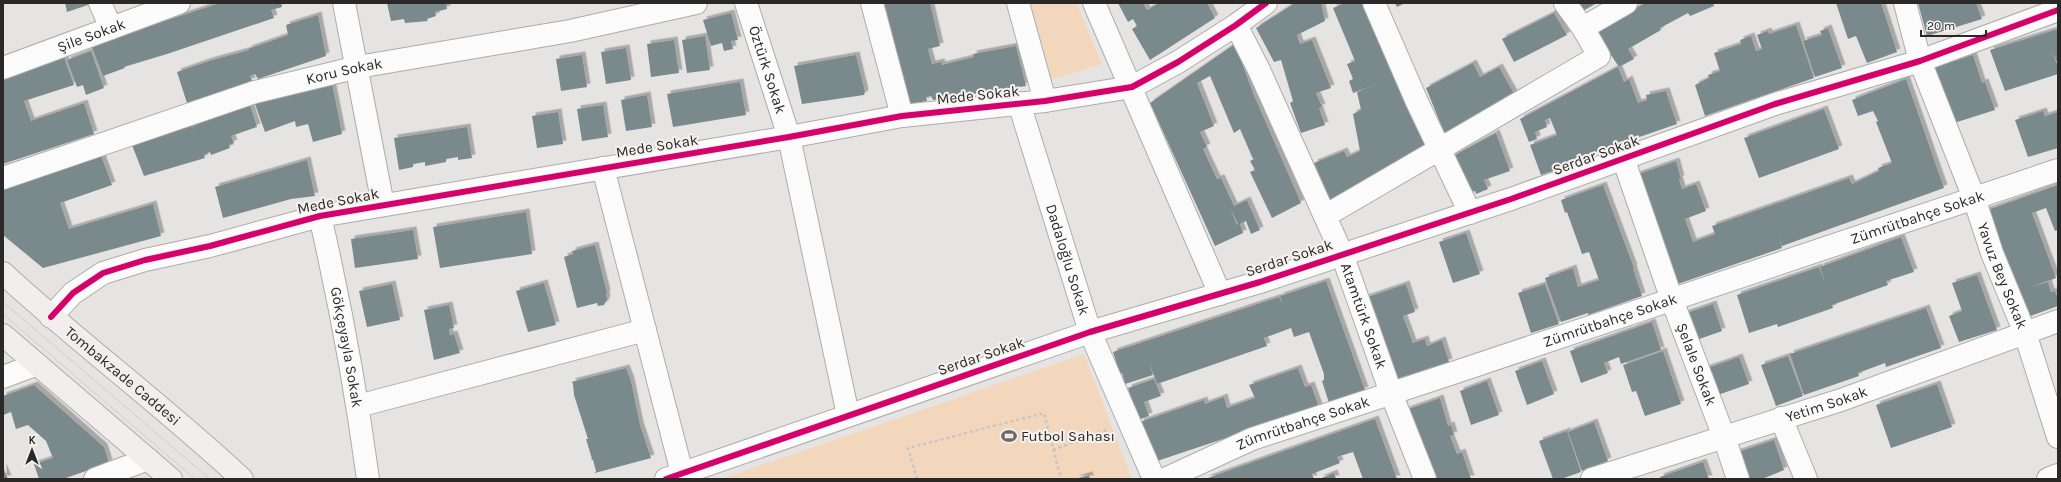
<svg xmlns="http://www.w3.org/2000/svg" width="2061" height="482" font-family="Karla,sans-serif">
  <style>
    .green { fill: #f2d7bd }
    .building { fill: #7a898c; fill-rule: evenodd; filter: url(#shadow) }
    .lines { fill: none; stroke-linecap: round; stroke-linejoin: round }
    .street-casing { stroke: #aeacab; stroke-width: 24 }
    .secondary-casing { stroke: #aeacab; stroke-width: 24 }
    .path { stroke: #c6c4c4; stroke-width: 2.5; stroke-dasharray: 3 3; stroke-linecap: butt }
    .street { stroke: #fbfbfb; stroke-width: 22 }
    .secondary { stroke: #f1eeec; stroke-width: 22 }
    .tram { stroke: #cfcfce; stroke-width: 1 }
    .cycleway-casing { stroke: #f5f1ee; stroke-width: 8 }
    .cycleway { stroke: #d6006c; stroke-width: 6 }
    .labels { text-anchor: middle; dominant-baseline: central; stroke-width: 4; stroke-linejoin: round; paint-order: stroke }
    .street-label { font-size: 15px; fill: #2a2928; stroke: #f5f1ee }
    .poi-label { font-size: 15px; fill: #2a2928; stroke: #f5f1ee; text-anchor: start }
  </style>
  <defs>
    <filter id="shadow"><feDropShadow dx="3.5" dy="-3.5" stdDeviation="0" flood-color="#0004"/></filter>
  </defs>
  <rect width="100%" height="100%" fill="#e6e4e2"/>
  <g class="green">
    <path d="M1030,3H1076L1102,64L1050,80Z"/>
    <path d="M1084,354L1132,479H721Z"/>
  </g>
  <g class="building">
    <path d="M65,3H94L67,12Z"/>
    <path d="M220,3H281L282,7L271,10L274,18L167,54L124,67L125,68L103,76L91,45Z"/>
    <path d="M387,3H446L447,9L435,12L436,16L427,19L428,21L405,23L404,19L391,21Z"/>
    <path d="M884,3H930L940,46L928,49L932,64L941,62L942,65L974,57L973,54L1016,46L1026,86L933,100L931,96L926,97L927,101L909,104Z"/>
    <path d="M1118,3H1143L1147,10L1159,3H1207L1215,18L1150,60L1132,29L1137,26L1133,19L1128,22Z"/>
    <path d="M1295,3H1321L1325,21L1297,35L1300,44L1312,40L1331,88L1316,93L1322,107L1319,108L1325,125L1301,133L1290,103L1293,101L1281,60L1274,62L1256,28Z"/>
    <path d="M1345,3H1367L1426,148L1330,200L1314,163L1344,151L1347,157L1360,151L1353,114L1361,110L1357,92L1377,84L1353,93L1349,81L1353,79L1347,64L1355,61L1333,8Z"/>
    <path d="M1395,3H1405L1397,7Z"/>
    <path d="M1575,3H1597L1581,12Z"/>
    <path d="M1645,3H1713L1714,6L1690,16L1688,13L1660,28L1661,30L1628,49L1634,59L1619,67L1595,31L1623,16L1624,18L1629,15L1628,13Z"/>
    <path d="M1836,3H1881L1897,52L1867,63L1856,36L1848,39Z"/>
    <path d="M1918,3H1976L1982,19L1927,36Z"/>
    <path d="M731,13L738,40L731,41L733,49L724,51L722,43L711,46L703,20Z"/>
    <path d="M1554,13L1567,35L1514,62L1502,39Z"/>
    <path d="M318,15L326,56L258,79L255,74L250,76L252,81L187,103L177,72L209,61L249,50L248,49L288,35L286,25Z"/>
    <path d="M1796,25L1814,78L1705,116L1695,85L1709,78L1708,75L1720,71L1714,53L1741,44L1740,40L1751,36L1756,51L1762,49L1757,35L1768,31L1769,34Z"/>
    <path d="M1828,28L1842,68L1815,77L1803,41L1822,35L1820,31Z"/>
    <path d="M2058,29V64L2052,51L2058,67V74L2005,91L1990,50Z"/>
    <path d="M705,36L710,70L687,73L682,40Z"/>
    <path d="M674,40L679,73L651,77L647,44Z"/>
    <path d="M1235,44L1253,93L1301,203L1272,218L1250,172L1255,170L1250,161L1258,157L1253,159L1240,129L1234,133L1210,76L1197,83L1214,126L1200,132L1207,147L1203,149L1217,179L1221,178L1234,206L1247,200L1260,230L1251,234L1246,221L1240,224L1243,233L1215,246L1150,103ZM1230,208L1238,224L1237,225Z"/>
    <path d="M626,48L631,80L606,84L601,52Z"/>
    <path d="M91,51L104,88L86,95L83,85L77,87L67,60Z"/>
    <path d="M63,54L74,85L24,101L31,121L84,103L94,134L3,164V74Z"/>
    <path d="M582,55L587,87L561,91L556,59Z"/>
    <path d="M856,55L865,92L864,95L802,104L794,66Z"/>
    <path d="M1973,55L1982,83L1985,82L1995,110L1954,123L1935,67Z"/>
    <path d="M1473,63L1480,77L1499,67L1517,99L1446,137L1426,88Z"/>
    <path d="M1618,67L1624,82L1629,79L1638,103L1647,100L1646,95L1666,91L1677,124L1567,162L1568,166L1541,175L1530,145L1557,135L1550,118L1545,120L1547,127L1535,132L1537,139L1529,142L1520,119Z"/>
    <path d="M331,78L342,134L313,142L308,124L296,127L295,121L265,132L255,104Z"/>
    <path d="M1906,79L1944,188L1782,246L1779,237L1782,248L1672,286L1633,176L1676,161L1681,179H1679L1682,189L1696,184L1706,211L1685,219L1693,242L1715,234L1712,226L1849,178L1852,184L1879,171L1878,168L1892,163L1876,122L1878,121L1873,111L1858,116L1852,100Z"/>
    <path d="M740,82L746,115L673,127L667,94Z"/>
    <path d="M647,95L652,127L626,131L621,100Z"/>
    <path d="M250,105L257,127L231,136L234,143L229,145L230,148L211,155L210,152L204,155L205,158L144,176L132,145L192,125L195,132L193,126Z"/>
    <path d="M603,105L608,137L582,141L577,109Z"/>
    <path d="M1824,109L1839,149L1759,178L1744,138Z"/>
    <path d="M2043,111L2052,136L2045,116L2058,112V148L2028,157L2015,120Z"/>
    <path d="M558,112L563,144L537,148L532,116Z"/>
    <path d="M467,127L472,158L458,160V157L446,159V162L425,166V162L413,164V167L399,170L394,138Z"/>
    <path d="M1496,133L1510,171L1484,180L1488,189L1476,194L1475,191L1469,193L1453,156Z"/>
    <path d="M101,155L112,185L60,203L69,229L153,204L161,236L43,268L3,235V188Z"/>
    <path d="M307,160L315,196L291,199L223,218L215,187Z"/>
    <path d="M1603,185L1634,268H1633L1642,296L1588,315V313L1561,322L1545,278L1573,268L1578,287L1599,280L1589,252L1582,254L1567,212L1565,213L1561,200Z"/>
    <path d="M2058,185V230L2055,231L2046,208L2032,213L2056,278L2031,287L2048,282L2051,292L2055,291L2058,299V306L2025,318L1985,211Z"/>
    <path d="M526,212L532,254L440,268L433,227Z"/>
    <path d="M413,230L418,259L355,268L351,239Z"/>
    <path d="M1466,233L1480,274L1453,283L1439,242Z"/>
    <path d="M1901,237L1914,272L1886,281L1888,285L1832,305L1833,308L1778,327L1777,324L1749,333L1737,295L1819,267L1825,283L1820,267Z"/>
    <path d="M595,245L607,293L606,294L607,299L604,305L598,306L597,303L577,308L564,257L573,254L572,251Z"/>
    <path d="M1977,275L1997,330L1959,342L1949,316L1962,311L1952,283Z"/>
    <path d="M1326,281L1365,390L1329,403L1322,381L1324,380V374L1309,332L1294,337L1291,328L1264,338L1267,346L1157,384L1149,362L1153,375L1125,384L1122,373L1120,374L1113,352L1279,297L1282,303L1280,296Z"/>
    <path d="M544,283L556,325L528,332L516,291Z"/>
    <path d="M392,284L400,320L367,327L359,291Z"/>
    <path d="M1406,284L1415,312L1403,316L1413,343L1425,339L1427,346L1442,340L1449,362L1394,380L1375,325L1379,324L1376,315L1372,317L1365,298Z"/>
    <path d="M1545,284L1559,324L1531,333L1518,293Z"/>
    <path d="M1713,304L1722,331L1691,342L1681,315Z"/>
    <path d="M449,305L454,328L449,329L450,335L454,334L460,353L434,360L424,310Z"/>
    <path d="M1926,308L1941,348L1886,367L1885,363L1858,373L1859,376L1804,395L1790,354Z"/>
    <path d="M1652,322L1661,350L1621,364L1619,357L1604,363L1608,373L1581,383L1570,351Z"/>
    <path d="M1663,351L1681,404L1645,416L1636,391L1632,392L1623,365Z"/>
    <path d="M1788,356L1803,396L1776,406L1761,365Z"/>
    <path d="M1739,357L1749,384L1712,397L1702,370Z"/>
    <path d="M1542,361L1554,394L1527,405L1515,371Z"/>
    <path d="M626,368L631,381L640,425L651,458L595,473L596,471L593,460H591L592,459L586,439H588L574,395L573,383L571,382Z"/>
    <path d="M1298,368L1305,387L1311,385L1319,407L1154,462L1140,422L1204,400L1205,404L1224,397L1227,408L1255,398L1249,385Z"/>
    <path d="M1154,379L1161,396L1144,402L1149,416L1138,420L1128,388Z"/>
    <path d="M1487,381L1499,415L1471,425L1460,391Z"/>
    <path d="M1937,384L1952,427L1891,448L1876,405Z"/>
    <path d="M34,385L104,447L109,463L63,479H39L34,464L53,458L46,441L28,425L16,429L11,412L3,415V396Z"/>
    <path d="M1440,398L1448,426L1451,425L1454,435L1450,436L1457,454L1462,452L1471,479H1429L1406,410Z"/>
    <path d="M1375,419L1397,479H1363L1353,452L1337,457L1340,463L1312,474L1314,479H1205Z"/>
    <path d="M1594,422L1608,461L1582,471L1568,432Z"/>
    <path d="M1567,431L1581,472L1561,479H1553L1539,441Z"/>
    <path d="M1774,440L1784,470L1762,479H1741L1732,454Z"/>
    <path d="M1703,462L1709,479H1661L1660,477Z"/>
    <path d="M3,467L8,479H3Z"/>
    <path d="M1334,473L1336,479H1319Z"/>
    <path d="M1089,475L1090,479H1075Z"/>
  </g>
  <g class="lines">
    <defs>
      <g id="street">
        <path d="M100,3L111,28"/>
        <path d="M344,3L383,205"/>
        <path id="s1" d="M746,3L789,137L848,415"/>
        <path d="M872,3L902,116"/>
        <path d="M1018,3L1045,101"/>
        <path d="M1094,3L1220,294"/>
        <path d="M1374,3L1417,102L1470,213"/>
        <path id="s2" d="M1905,3L1920,61L1974,198L1992,253L2025,333L2058,437"/>
        <path id="s3" d="M1236,25L1259,70L1342,254L1391,393L1425,479"/>
        <path d="M1583,28L1626,3"/>
        <path id="s4" d="M3,68L179,3"/>
        <path id="s5" d="M1019,103L1090,332L1154,479"/>
        <path id="s6" d="M1623,158L1672,300L1724,437L1738,479"/>
        <path d="M603,168L682,473"/>
        <path id="s7" d="M3,178L255,92L358,67L570,31L696,3"/>
        <path id="s8" d="M320,216C340,303 356,390 368,479"/>
        <path d="M1325,216L1599,56L1583,28L1565,3"/>
        <path d="M51,317L73,293L103,273L145,260L210,246L320,216L789,137L902,116L1045,101L1132,87L1178,62L1236,25L1266,3"/>
        <path d="M3,377L35,365"/>
        <path d="M358,406L645,330"/>
        <path d="M1781,418L1806,479"/>
        <path d="M95,479L148,459"/>
        <path d="M666,479L1090,332L1260,282L1511,199L1775,104L1920,61L2058,10"/>
        <path id="s9" d="M1165,479L1252,439L1453,373L2058,170"/>
        <path id="s10" d="M1592,479L1841,400L2058,321"/>
        <path d="M2048,479L2058,475"/>
      </g>
      <g id="secondary">
        <path id="s11" d="M3,273C80,344 165,407 242,479"/>
        <path d="M3,335L171,479"/>
      </g>
    </defs>
    <use href="#street" class="street-casing"/>
    <use href="#secondary" class="secondary-casing"/>
    <g class="path">
      <path d="M1053,450L1109,429"/>
      <path d="M917,479L908,448L1044,413L1061,479"/>
    </g>
    <use href="#street" class="street"/>
    <use href="#secondary" class="secondary"/>
    <g class="tram">
      <path d="M3,302L210,479"/>
      <path d="M3,314L195,479"/>
    </g>
    <defs>
      <g id="cycleway">
        <path d="M51,317L73,293L103,273L145,260L210,246L320,216L789,137L902,116L1045,101L1132,87L1178,62L1236,25L1266,3"/>
        <path d="M666,479L1090,332L1260,282L1511,199L1775,104L1920,61L2058,10"/>
      </g>
    </defs>
    <use href="#cycleway" class="cycleway-casing"/>
    <use href="#cycleway" class="cycleway"/>
  </g>
  <defs>
    <symbol id="stadium-bare" viewBox="-9 -9 18 18"><path d="M0-5a6.5 5 0 1 0 0 10a6.5 5 0 1 0 0-10ZM-3.5-1.8h7v3.6h-7Z" fill="#6c6a69" stroke="#f5f1ee" stroke-width="2.5" paint-order="stroke"/></symbol>
  </defs>
  <g fill-rule="evenodd">
    <use href="#stadium-bare" x="998" y="425" width="22" height="22"/>
  </g>
  <g class="labels">
    <g class="street-label">
      <text stroke="none"><textPath href="#s4" startOffset="94">Şile Sokak</textPath></text>
      <text stroke="none"><textPath href="#s1" startOffset="70">Öztürk Sokak</textPath></text>
      <text stroke="none"><textPath href="#s7" startOffset="358">Koru Sokak</textPath></text>
      <text transform="translate(978 95) rotate(-6)">Mede Sokak</text>
      <text transform="translate(657 146) rotate(-9)">Mede Sokak</text>
      <text transform="translate(1596 155) rotate(-20)">Serdar Sokak</text>
      <text transform="translate(338 201) rotate(-11)">Mede Sokak</text>
      <text stroke="none"><textPath href="#s9" startOffset="797">Zümrütbahçe Sokak</textPath></text>
      <text transform="translate(1289 258) rotate(-18)">Serdar Sokak</text>
      <text stroke="none"><textPath href="#s5" startOffset="164">Dadaloğlu Sokak</textPath></text>
      <text stroke="none"><textPath href="#s2" startOffset="290">Yavuz Bey Sokak</textPath></text>
      <text stroke="none"><textPath href="#s3" startOffset="318">Atamtürk Sokak</textPath></text>
      <text stroke="none"><textPath href="#s9" startOffset="473">Zümrütbahçe Sokak</textPath></text>
      <text stroke="none"><textPath href="#s8" startOffset="134">Gökçeyayla Sokak</textPath></text>
      <text transform="translate(981 356) rotate(-19)">Serdar Sokak</text>
      <text stroke="none"><textPath href="#s6" startOffset="219">Şelale Sokak</textPath></text>
      <text stroke="none"><textPath href="#s11" startOffset="158">Tombakzade Caddesi</textPath></text>
      <text stroke="none"><textPath href="#s10" startOffset="246">Yetim Sokak</textPath></text>
      <text stroke="none"><textPath href="#s9" startOffset="149">Zümrütbahçe Sokak</textPath></text>
    </g>
    <g class="poi-label">
      <text x="1021" y="436">Futbol Sahası</text>
    </g>
  </g>
  <rect width="2061" height="482" fill="none" stroke="#2a2928" stroke-width="8"/>
  <g transform="translate(32 450)" stroke="#f5f1ee" stroke-width="3" paint-order="stroke">
  <path d="M0-3L7 15L0 10L-7 15Z" fill="#2a2928"/>
  <text y="-6" font-size="11" font-weight="bold" text-anchor="middle" fill="#2a2928">K</text>
  </g>
  <path d="M1921 30v6h65v-6" fill="none" stroke="#2a2928" stroke-width="2"/>
  <text x="1927" y="30" font-size="12" fill="#2a2928" stroke="#f5f1ee" stroke-width="3" paint-order="stroke">20 m</text>
</svg>
